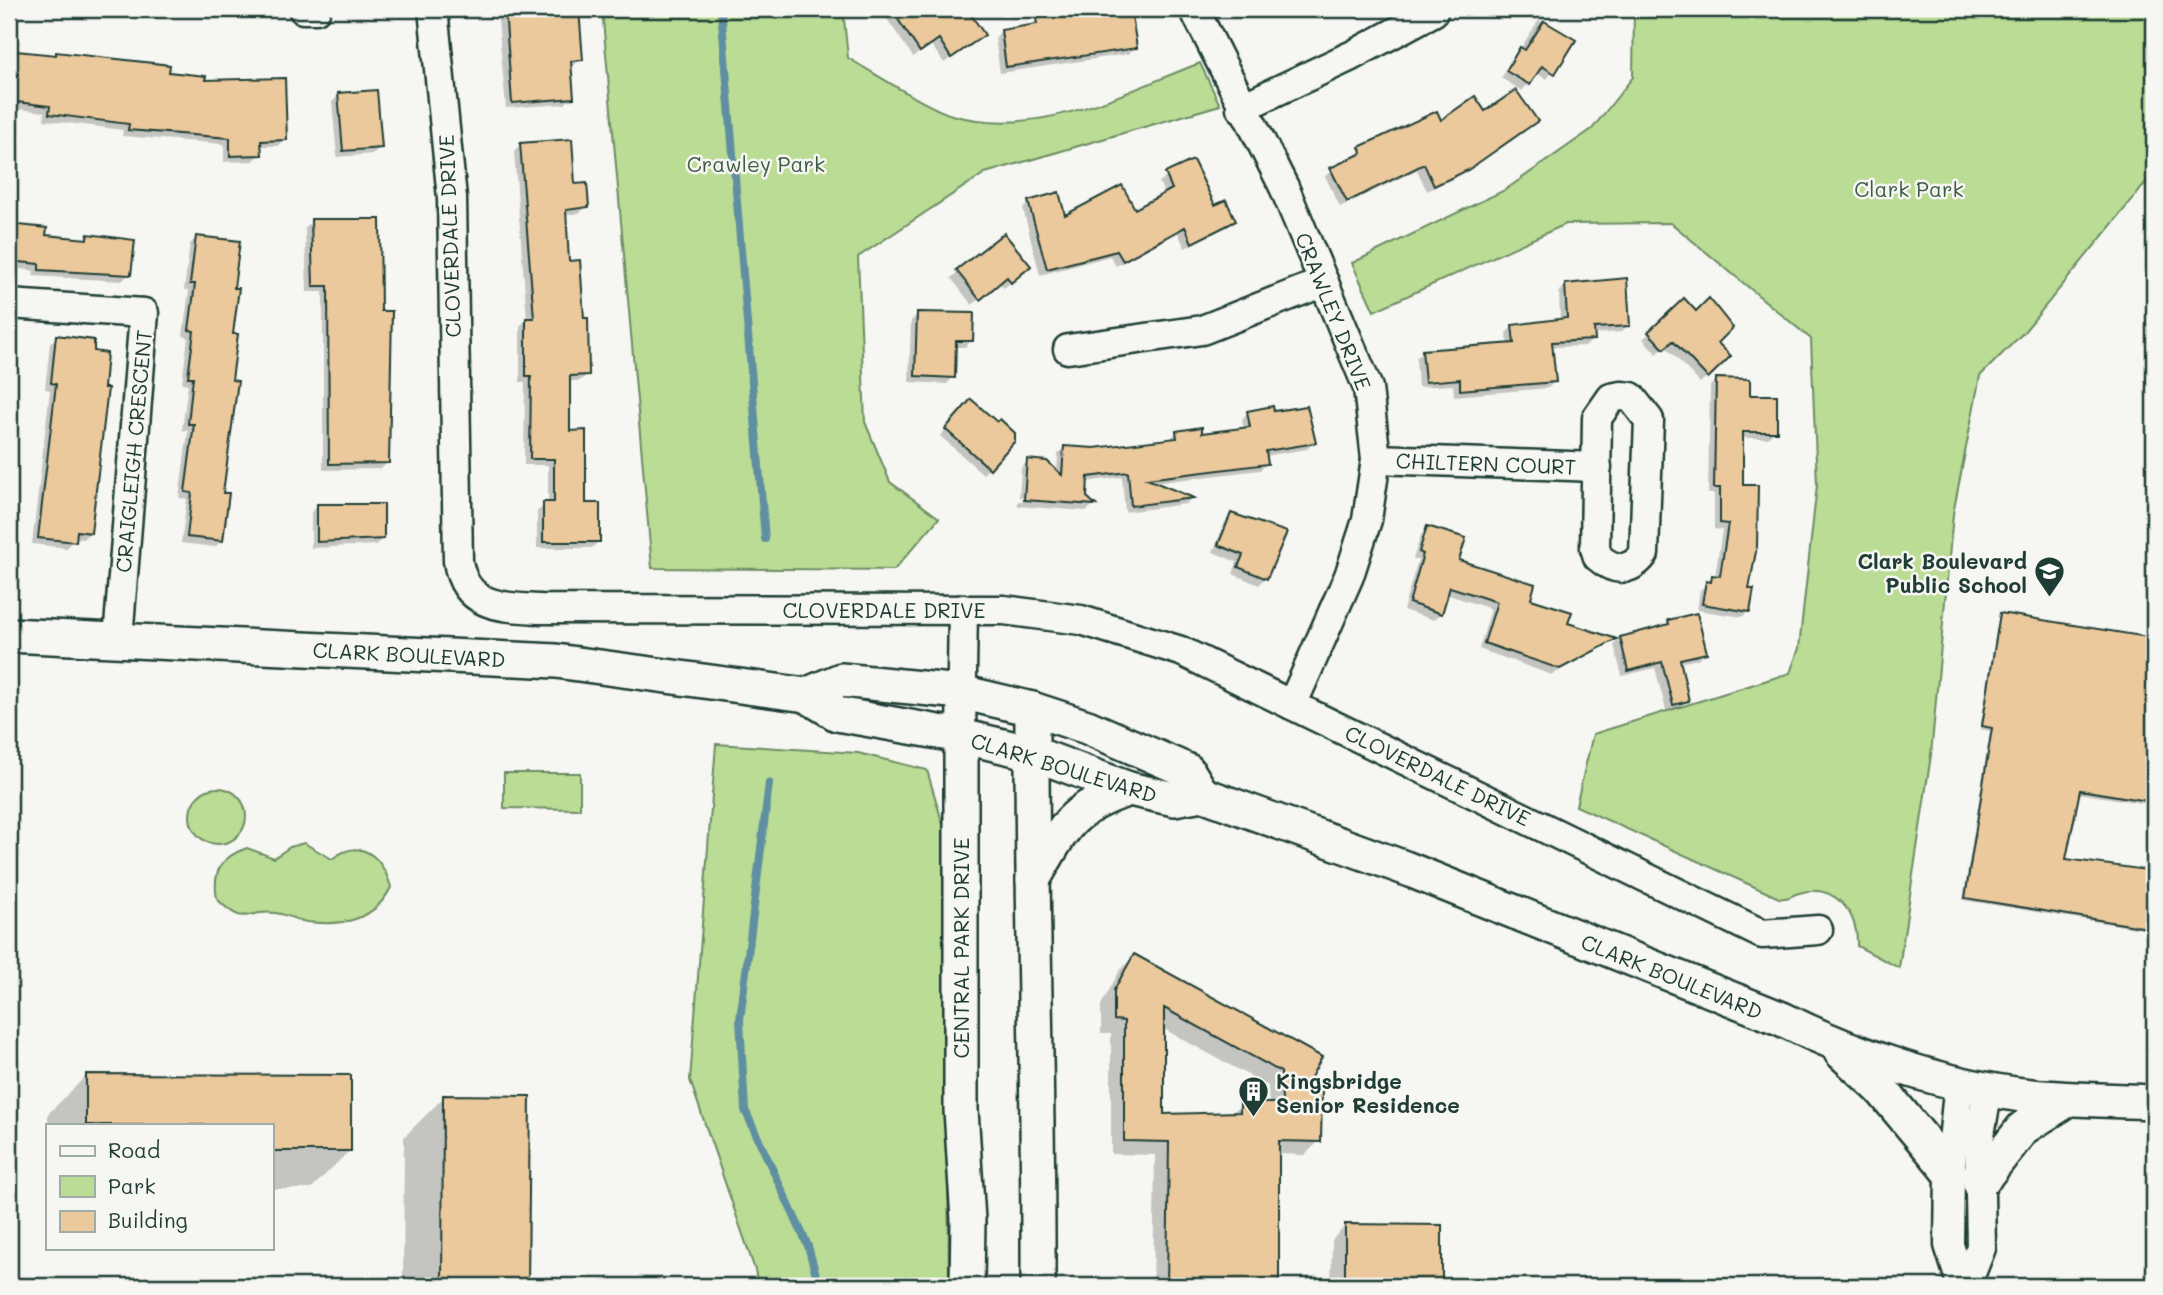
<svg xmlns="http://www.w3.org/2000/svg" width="2163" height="1295" font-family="Mali,sans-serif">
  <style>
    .green { fill: #badc95; stroke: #6c8c64; stroke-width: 2 }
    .shadow { fill: #0003; fill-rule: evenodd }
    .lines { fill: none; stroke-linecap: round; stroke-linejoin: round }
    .stream { stroke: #608fa2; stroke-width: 8 }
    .building { fill: #ebc99c; stroke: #1f3d34; stroke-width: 2; fill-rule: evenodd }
    .minor-casing { stroke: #1f3d34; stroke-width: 33 }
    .tertiary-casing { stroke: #1f3d34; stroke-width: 38 }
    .minor { stroke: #f6f6f2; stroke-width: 28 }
    .tertiary { stroke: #f6f6f2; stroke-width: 33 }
    .labels { text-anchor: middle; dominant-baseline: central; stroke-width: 5; stroke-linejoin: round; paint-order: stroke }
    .park-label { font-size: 21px; fill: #3e5d47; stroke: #f6f6f2 }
    .street-label { font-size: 21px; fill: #1f3d34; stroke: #f6f6f2 }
    .poi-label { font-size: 21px; font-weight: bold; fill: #1f3d34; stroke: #f6f6f2; text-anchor: end }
  </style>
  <rect width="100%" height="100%" fill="#f6f6f2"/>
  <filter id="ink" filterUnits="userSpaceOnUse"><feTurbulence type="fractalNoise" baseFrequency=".0143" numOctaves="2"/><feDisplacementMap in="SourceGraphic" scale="14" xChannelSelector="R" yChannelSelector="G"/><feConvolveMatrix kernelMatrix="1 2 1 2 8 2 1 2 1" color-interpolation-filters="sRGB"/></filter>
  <g filter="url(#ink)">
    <g class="green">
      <path d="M602,9H843L848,58C874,73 926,107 952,115C1040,139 1119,94 1200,63L1220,105L985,173L858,257L865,422L890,482L939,518L894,570L652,568Z"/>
      <path d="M1634,9H2154V173L2024,332L1980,376L1953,514L1931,755L1899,968L1857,946C1859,914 1835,882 1799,893C1791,895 1788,900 1779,898L1576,806L1593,734L1790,673L1799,648L1817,485L1811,339L1671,223L1566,224L1374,311L1352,263L1505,190L1592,129L1633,77Z"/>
      <path d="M716,744L858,753L927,770L946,835L949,1286H758L755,1270L690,1080Z"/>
      <path d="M504,773H580V809L504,808Z"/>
      <circle cx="218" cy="816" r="28"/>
      <path d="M304,843L332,859C361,836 382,857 391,887C375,921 342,926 307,922C296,920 286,914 275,913C244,909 247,929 217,899C212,871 221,857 247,848L274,858L290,847Z"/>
    </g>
    <g class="shadow">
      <path d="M497,9H566L569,34L581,60L570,67L572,97L565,104L506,108Z"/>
      <path d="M887,9H956L983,35L944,63L931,45L913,57L883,13Z"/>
      <path d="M1110,9H1129L1135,47L1128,54L1000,73L995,38L1001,31L1030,27L1037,20Z"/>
      <path d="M1539,20L1574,41L1547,79L1536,73L1522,91L1501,78Z"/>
      <path d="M9,52L53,57L57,54L204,82L285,139L278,146H260V154L253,161L224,162V144L122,136L123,130L44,120L45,112L9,108Z"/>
      <path d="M339,95L380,147L373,154L337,157L332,102Z"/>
      <path d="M1485,113L1535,121L1459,176L1427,191L1417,170L1340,207L1325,176L1355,158L1360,149Z"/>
      <path d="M521,144L574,186L587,206L580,213L564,215L567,263L587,375L580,381H568V433L584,504L598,542L592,548H537V511L548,504V465H524L525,382H520V326L527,319L514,151Z"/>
      <path d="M1192,162L1215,207L1234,221L1227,227L1185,248L1178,233L1116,266L1110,256L1040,275L1023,209L1029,202L1064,218L1135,211L1165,195L1159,182Z"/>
      <path d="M312,221L379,313L387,463L381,469L323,470V292H307L305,228Z"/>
      <path d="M9,226L45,230L44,237L84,241L89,236L129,274L122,281L33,276L34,271L9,267Z"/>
      <path d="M197,237L232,289L221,494L222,540L215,547L181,543L187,499L179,498L188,431L182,430L188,384L182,383L188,337L183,336L189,290H184L190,244Z"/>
      <path d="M958,272L1022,273L1004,288L999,283L972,305L951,278Z"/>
      <path d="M1565,286L1628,325L1621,332L1593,334V339L1586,346L1551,347L1555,381L1548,388L1454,396L1453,385L1418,387L1416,358L1423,352L1508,345L1506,333L1513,326L1560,321L1559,292Z"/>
      <path d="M1684,301L1728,356L1700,383L1665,346L1657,354L1643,339Z"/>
      <path d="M918,314L972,340L965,347H954L953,377L947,384L909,382L911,321Z"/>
      <path d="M56,337L90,532L83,539L74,538L67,548L32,544L50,390L45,389L50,344Z"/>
      <path d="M1716,380L1748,397L1775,431L1768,438H1741L1749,611L1742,617L1697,610L1700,590L1715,577L1722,530L1714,529V494H1708L1710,386Z"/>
      <path d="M965,408L997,424L989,468L983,474L940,436Z"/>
      <path d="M1248,412L1272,413L1314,442L1307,449L1265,456L1267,463L1260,470L1153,483L1191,499L1186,504L1125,512L1122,477L1086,482L1085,497L1093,505L1087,511L1018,506V501L1081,505V502L1019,497L1021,468L1028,461L1057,472L1058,454L1065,448L1094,450L1170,439L1177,432L1201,435L1244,430L1242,419Z"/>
      <path d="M318,506L382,539L376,545L311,548V512Z"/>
      <path d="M1232,515L1265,578L1259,585L1233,574L1237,562L1213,552L1225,522Z"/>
      <path d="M1427,528L1457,561L1566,625L1614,640L1552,675L1479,649L1491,609L1446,594L1441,613L1434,620L1403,610L1418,560L1413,559L1421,535Z"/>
      <path d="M2000,615L2154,640V805L2077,793L2064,860L2154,873V931L1963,900L1990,731L1980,729Z"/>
      <path d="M1669,621L1705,652L1698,659L1679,663L1687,700L1681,707L1666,710L1655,668L1622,676L1614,645L1620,638L1663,628Z"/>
      <path d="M1134,956L1319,1058L1301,1091L1319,1141L1305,1155L1277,1154L1278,1286H1153L1155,1155L1111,1154V1034H1101V1005L1120,970ZM1162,1028L1268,1086L1269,1105H1240L1231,1114L1162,1116Z"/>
      <path d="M86,1076L349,1077V1151L311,1189H271V1125H48V1114Z"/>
      <path d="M444,1097L528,1098L527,1286H403L404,1137Z"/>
      <path d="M1345,1226L1441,1227V1286H1331L1332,1240Z"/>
    </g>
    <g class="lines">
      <g class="stream">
        <path d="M721,9L765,539"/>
        <path d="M769,783L740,1020L745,1110L808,1246L819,1286"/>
      </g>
    </g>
    <g class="building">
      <path d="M505,9H579L583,60L571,61L574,98L512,103Z"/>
      <path d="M891,9H967L985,35L951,58L939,39L920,52Z"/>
      <path d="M1097,9H1131L1137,48L1006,67L1001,30L1037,24L1036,18Z"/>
      <path d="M1544,21L1576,40L1555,74L1542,66L1530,85L1506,71L1520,47L1525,50Z"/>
      <path d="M16,51L56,55V52L170,65L169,72L206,76L205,80L285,78L287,140L261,141L262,155L230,156V138L128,130L129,124L49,114L50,106L9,101V60H15Z"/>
      <path d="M377,90L382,148L343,151L338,93Z"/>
      <path d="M1516,90L1538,121L1468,170L1434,186L1424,164L1347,202L1330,168L1362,153L1359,147L1437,111L1441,120L1475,96L1485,111Z"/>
      <path d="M572,139L575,184L587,183L589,207L566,210L569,261L580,260L584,318H588L589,375L570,376V431L586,430V503H600V542H543V502H554V459H530L531,376H526V318H534L520,143Z"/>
      <path d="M1193,160L1215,205L1226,200L1236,221L1192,243L1185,227L1123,261L1117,251L1047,269L1028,201L1059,192L1065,215L1122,185L1135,209L1172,189L1165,173Z"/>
      <path d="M311,219H380L381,311H392L389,463L329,464L328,286H313Z"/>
      <path d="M9,224L47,228L46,235L87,239L88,234L135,240L131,275L39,270V264L9,261Z"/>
      <path d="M1004,233L1031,266L1011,283L1007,277L980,300L956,270Z"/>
      <path d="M196,236L240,241L234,288H239L233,334H238L232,380L238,381L223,493H229L223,541L187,537L192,493L185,492L194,424H188L193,377H188L194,331L189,330L195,284H190Z"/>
      <path d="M1627,278L1630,326L1594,328L1595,340L1552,342L1556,382L1460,390V379L1425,382L1422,350L1514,343L1512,325L1567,318L1565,284Z"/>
      <path d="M1684,298L1696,311L1709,298L1733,328L1718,343L1731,356L1708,378L1673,341L1664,349L1648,332Z"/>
      <path d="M917,312L974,313L973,341H956L955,378L915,376Z"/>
      <path d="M56,335L94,340V351L107,353L104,388H108L91,533L77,531L76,542L38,538L56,384L51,383Z"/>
      <path d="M1716,378L1750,379V395H1777V432H1743V485H1758L1757,546L1749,589H1754L1750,612L1702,604L1706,581L1711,582L1712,575L1720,576L1728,524L1720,523V488H1714Z"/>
      <path d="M971,399L997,422L1000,419L1015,433V441L990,469L945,429Z"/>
      <path d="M1273,406L1274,411L1307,406L1316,443L1266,451L1268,464L1147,479L1194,498L1131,506L1128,472L1088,477L1087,497L1096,505L1024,500L1027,459L1047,461L1062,475L1064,446L1094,448L1177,438L1176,431L1202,427V433L1250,427L1247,411Z"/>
      <path d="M317,504H384V539L317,542Z"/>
      <path d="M1231,513L1287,532L1267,579L1238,567L1243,555L1218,545Z"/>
      <path d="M1427,526L1466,538L1459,560L1535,584L1531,599L1572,612L1568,623L1617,639L1560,669L1484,643L1497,602L1450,587L1442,614L1409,603L1423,554L1419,552Z"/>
      <path d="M1697,613L1707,653L1680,659L1689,701L1673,705L1662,662L1628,671L1620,637L1669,624L1668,620Z"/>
      <path d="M2000,613L2154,638V802L2080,790L2066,859L2154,871V929L1965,898L1992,728L1982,726Z"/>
      <path d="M1134,954L1322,1057L1304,1090H1322L1321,1142L1279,1141V1286H1167L1169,1142L1124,1141V1021L1114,1020V990ZM1164,1008L1281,1072L1282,1103H1240V1112L1164,1114Z"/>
      <path d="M86,1074L351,1075V1151H271V1125H86Z"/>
      <path d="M443,1095L530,1096L528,1286H442Z"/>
      <path d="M1345,1224L1442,1225V1286H1345Z"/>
    </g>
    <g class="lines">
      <defs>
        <g id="minor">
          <path d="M303,9H316"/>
          <path d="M433,9L452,198L458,561C465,608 502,607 541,609L1004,610L1081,620L1181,651L1762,934L1818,930"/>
          <path d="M1194,9L1284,187L1368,388L1376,459L1367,520L1349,576L1292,705"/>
          <path d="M1241,108L1351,56L1433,12"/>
          <path d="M9,304L144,313L118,639"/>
          <path d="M1068,349L1202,330L1324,282"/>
          <path d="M1621,396L1631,397L1649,420L1644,554C1630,572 1615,572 1598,557L1595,548L1597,418L1611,398Z"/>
          <path d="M1376,459L1597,467"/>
          <path d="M961,736L963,609"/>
          <path d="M1959,1081L1950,1172L1949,1245L1962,1286"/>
          <path d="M1966,1286L1981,1248L1979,1140L1988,1088"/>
        </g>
        <g id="tertiary">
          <path d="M9,635L556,661L806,695L837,714L961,736L1032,753L1129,789L1174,799L1202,794L1405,868L1782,1019C1856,1056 1949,1087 2031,1096C2072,1100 2113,1100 2154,1102"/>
          <path d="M806,695L841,680L961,692L1032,709L1087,727L1188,771L1202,794"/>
          <path d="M1032,709C1031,902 1039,1094 1038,1286"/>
          <path d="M961,736V1110L968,1220L967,1286"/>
          <path d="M1033,880C1064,827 1069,809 1129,789"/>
          <path d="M1841,1052L1881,1089L1950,1172"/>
          <path d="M1980,1183L2023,1128L2069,1099"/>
        </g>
      </defs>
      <use href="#minor" class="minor-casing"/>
      <use href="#tertiary" class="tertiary-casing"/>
      <use href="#minor" class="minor"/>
      <use href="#tertiary" class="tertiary"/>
    </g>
  </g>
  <defs>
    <symbol id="school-pin" viewBox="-11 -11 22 30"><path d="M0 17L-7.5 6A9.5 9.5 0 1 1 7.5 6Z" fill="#1f3d34" stroke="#f6f6f2"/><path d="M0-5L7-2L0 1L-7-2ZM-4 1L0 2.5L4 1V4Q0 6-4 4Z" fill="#fff"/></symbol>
    <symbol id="building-pin" viewBox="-11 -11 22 30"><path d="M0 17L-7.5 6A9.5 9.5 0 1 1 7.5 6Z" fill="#1f3d34" stroke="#f6f6f2"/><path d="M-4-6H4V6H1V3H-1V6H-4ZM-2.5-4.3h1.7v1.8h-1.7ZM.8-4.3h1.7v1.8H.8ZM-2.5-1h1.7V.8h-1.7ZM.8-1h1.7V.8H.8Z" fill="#fff"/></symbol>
  </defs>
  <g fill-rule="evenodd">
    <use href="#school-pin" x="2032" y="554" width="35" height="47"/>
    <use href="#building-pin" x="1236" y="1074" width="35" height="47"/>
  </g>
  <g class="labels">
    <g class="park-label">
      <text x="756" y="163">Crawley Park</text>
      <text x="1909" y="188">Clark Park</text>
    </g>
    <g class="street-label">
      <text transform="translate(449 236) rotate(-92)">CLOVERDALE DRIVE</text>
      <text transform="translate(1334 311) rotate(68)">CRAWLEY DRIVE</text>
      <text transform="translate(133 451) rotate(-85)">CRAIGLEIGH CRESCENT</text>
      <text transform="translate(1486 463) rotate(2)">CHILTERN COURT</text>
      <text x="884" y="609">CLOVERDALE DRIVE</text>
      <text transform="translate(409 654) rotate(3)">CLARK BOULEVARD</text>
      <text transform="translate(1064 767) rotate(17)">CLARK BOULEVARD</text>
      <text transform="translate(1438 775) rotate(26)">CLOVERDALE DRIVE</text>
      <text transform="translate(960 948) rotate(-90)">CENTRAL PARK DRIVE</text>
      <text transform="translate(1672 976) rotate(22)">CLARK BOULEVARD</text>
    </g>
    <g class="poi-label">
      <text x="2027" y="560">Clark Boulevard<tspan x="2027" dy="24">Public School</tspan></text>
      <text x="1276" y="1080" text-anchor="start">Kingsbridge<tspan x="1276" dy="24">Senior Residence</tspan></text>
    </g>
  </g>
  <rect width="2163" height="1295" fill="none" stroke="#f6f6f2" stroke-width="35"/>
  <rect x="18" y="18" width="2128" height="1260" fill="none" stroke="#1f3d34" stroke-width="2.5" filter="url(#ink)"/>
  <rect x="46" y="1124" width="228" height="126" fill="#f6f6f2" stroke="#a0aca6" stroke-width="2"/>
  <rect x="60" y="1146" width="35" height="10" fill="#f6f6f2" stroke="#a0aca6" stroke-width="2"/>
  <text x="108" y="1158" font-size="21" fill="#1f3d34">Road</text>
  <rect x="60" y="1176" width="35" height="21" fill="#badc95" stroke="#a0aca6" stroke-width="2"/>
  <text x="108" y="1194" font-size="21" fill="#1f3d34">Park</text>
  <rect x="60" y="1211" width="35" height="21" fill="#ebc99c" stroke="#a0aca6" stroke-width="2"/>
  <text x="108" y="1228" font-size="21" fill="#1f3d34">Building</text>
</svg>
